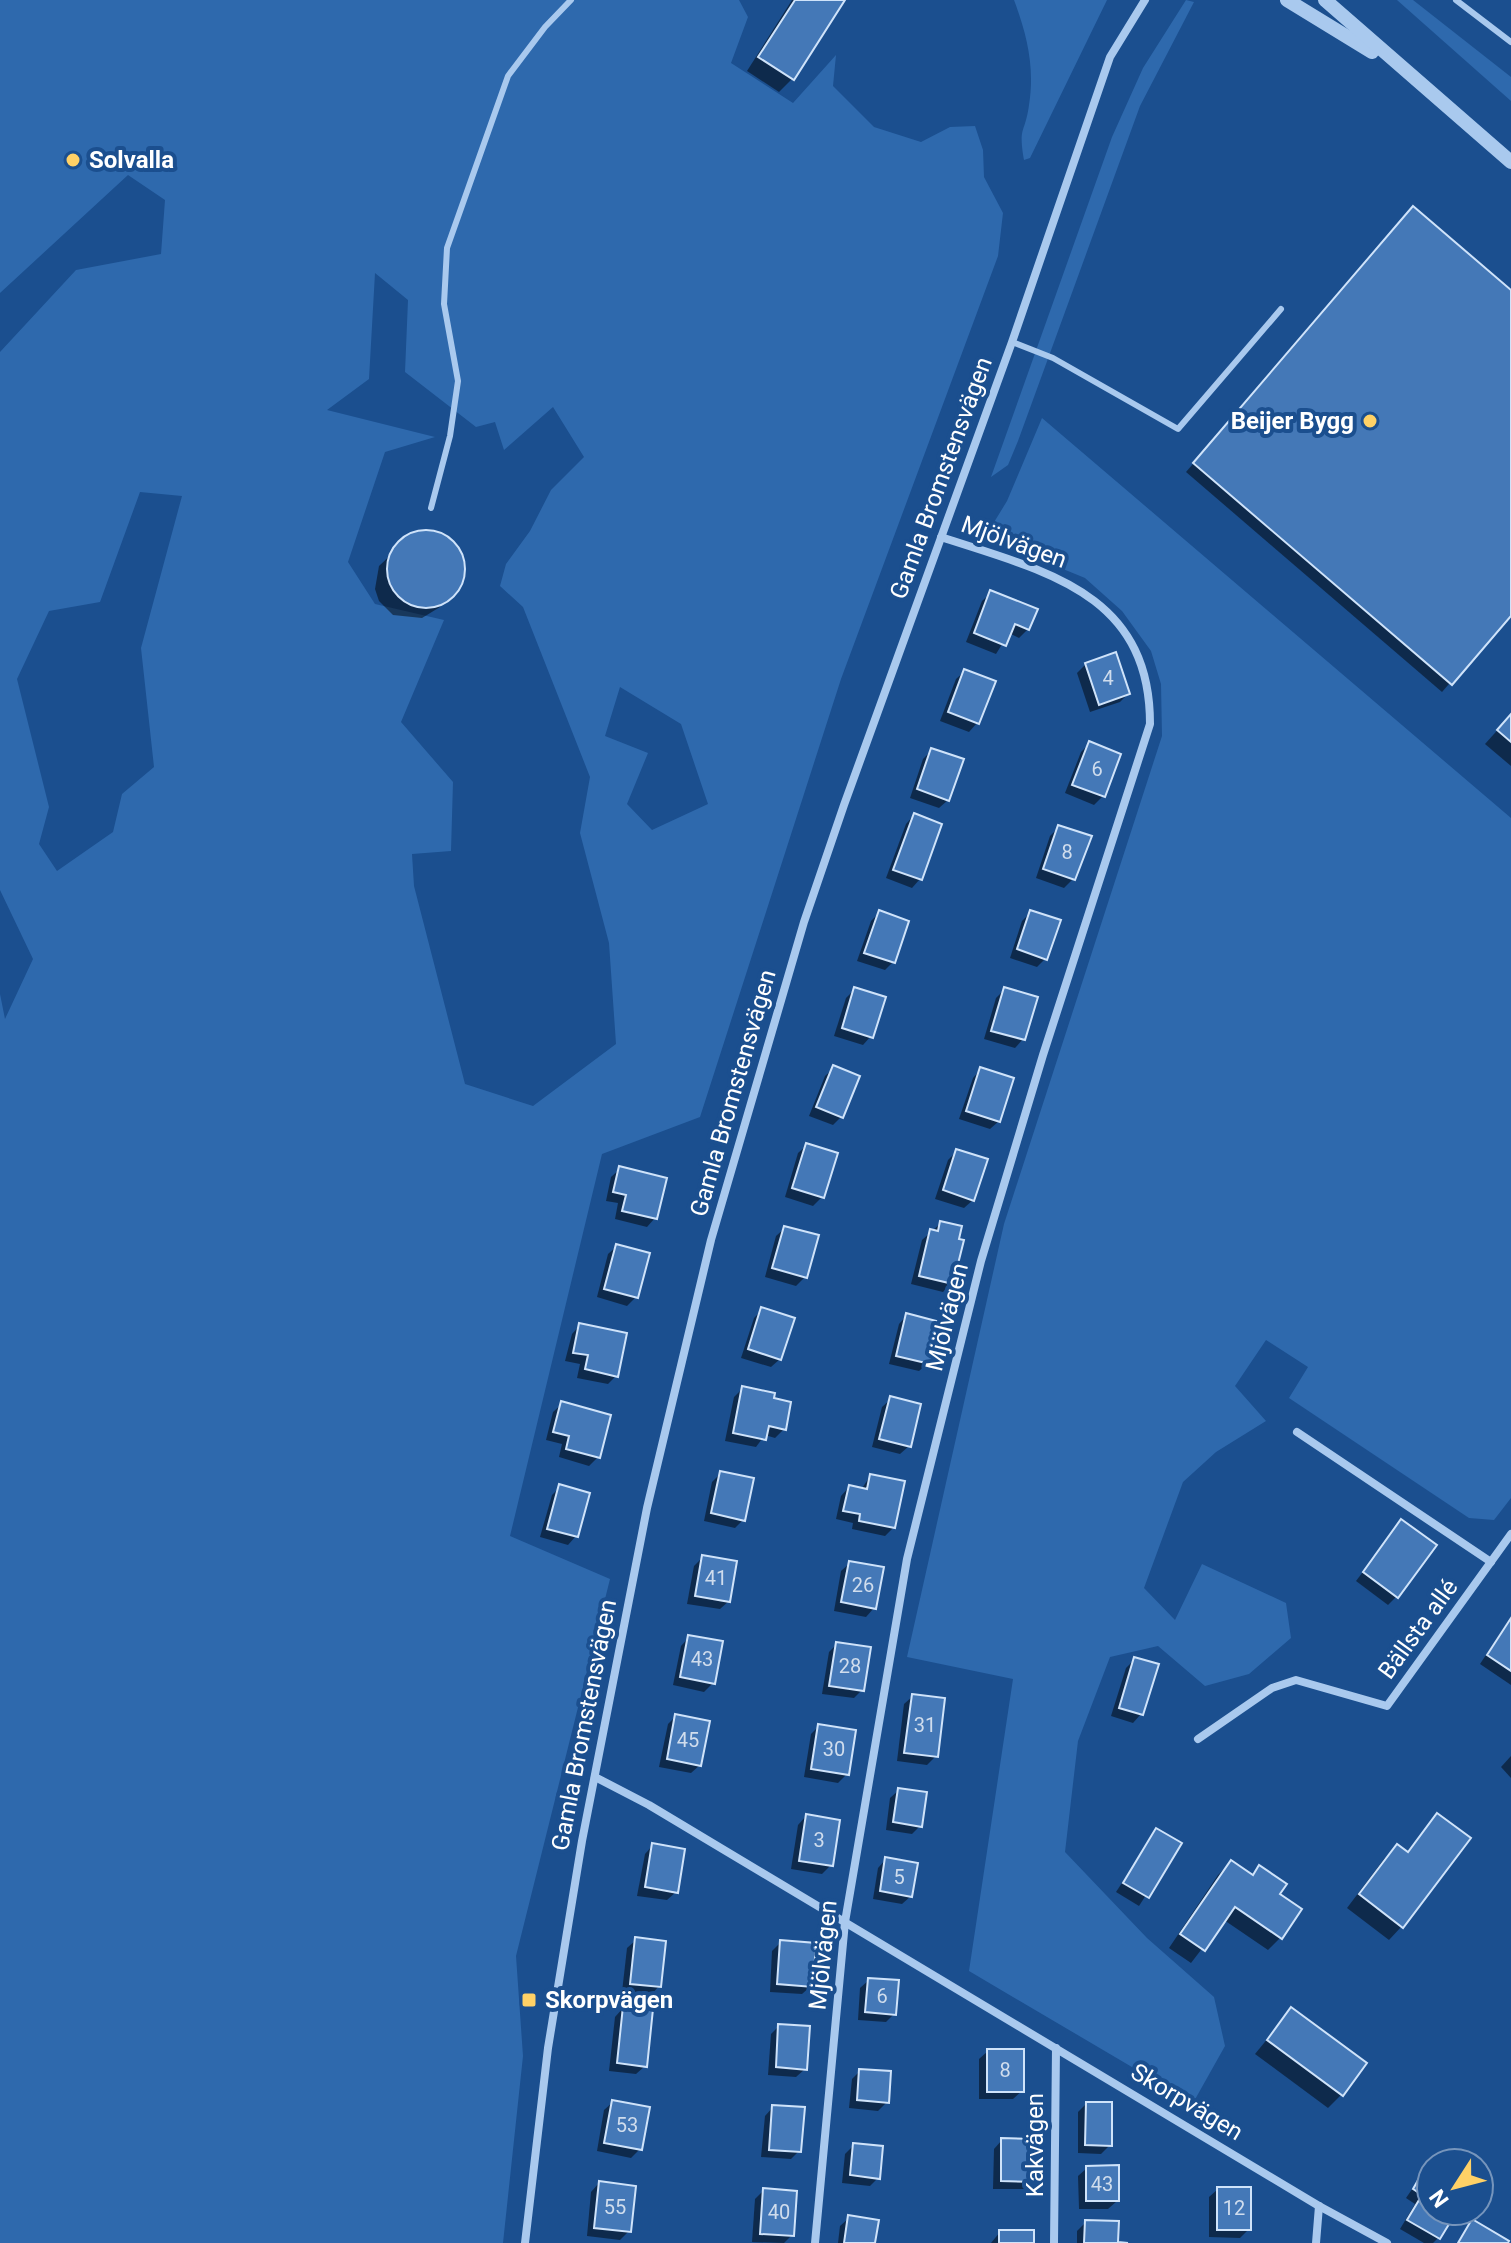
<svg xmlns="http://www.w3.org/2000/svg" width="1511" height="2243" font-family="Roboto,sans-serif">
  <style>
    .green { fill: #2e69ad; fill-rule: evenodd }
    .shadow { fill: #0007 }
    .building { fill: #4478b7; stroke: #cfe3fa; stroke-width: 2 }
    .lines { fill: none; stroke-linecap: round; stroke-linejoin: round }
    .service { stroke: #a9c9ee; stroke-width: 6 }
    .minor { stroke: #a9c9ee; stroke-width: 8 }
    .tertiary { stroke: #a9c9ee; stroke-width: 14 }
    .poi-dot { fill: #ffd166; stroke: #1b4f8f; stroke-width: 3 }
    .labels { text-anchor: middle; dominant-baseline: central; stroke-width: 8; stroke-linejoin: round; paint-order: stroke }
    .number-label { font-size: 20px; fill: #d0dded }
    .poi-label { font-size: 24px; font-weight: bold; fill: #fff; stroke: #1b4f8f; text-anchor: start }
    .street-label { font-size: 24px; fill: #fff; stroke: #1b4f8f }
  </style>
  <rect width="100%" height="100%" fill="#1b4f8f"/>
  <g class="green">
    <path d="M0,0H739L748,17L731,63L793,103L836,55L833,86L874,127L921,142L950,127L975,126L983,150L984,177L1003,213L998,256L841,679L700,1117L602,1154L510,1536L610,1579L516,1956L523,2056L503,2243H0V994L5,1019L33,959L0,890V352L76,270L161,254L165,200L128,175L0,293ZM375,273L408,300L405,372L476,427L495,422L504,450L553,407L584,457L551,490L530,531L506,564L500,586L523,607L590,777L580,833L609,943L616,1044L533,1106L465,1084L414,886L412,854L451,851L453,782L401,722L444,620L375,604L348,562L385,452L435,437L327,410L369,379ZM140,492L182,496L141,648L154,767L122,794L113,832L57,871L39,844L49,807L17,679L49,611L100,602ZM620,687L681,724L708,804L652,830L627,804L648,753L605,736Z"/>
    <path d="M1014,0H1107L1030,158L1024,160C1018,126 1025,134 1029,105C1035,67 1027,35 1014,0Z"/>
    <path d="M1186,0L1194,2L1140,106L1018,441L1008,465L991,477L1112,137L1143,68Z"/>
    <path d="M1397,0H1413L1511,77V101Z"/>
    <path d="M1042,418L1511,818V1498L1494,1520L1469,1518L1289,1398L1308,1367L1266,1340L1235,1386L1266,1421L1216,1452L1183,1482L1144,1588L1175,1620L1202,1564L1286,1603L1291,1638L1249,1674L1205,1686L1158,1646L1110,1657L1078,1741L1065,1852L1147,1938L1214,1997L1225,2046L1193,2103L969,1971L1013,1679L907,1657L1004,1224L1162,736L1161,684L1151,651L1122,611L1085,578L985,537L1007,501Z"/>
  </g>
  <g class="shadow">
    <path d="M792,0H843L792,79L779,92L747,71Z"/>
    <path d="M1405,217L1511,293V613L1442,692L1186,472Z"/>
    <path d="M432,533L453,544L462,563L460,582L440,607L422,618L393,615L379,601L375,589L379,566L412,535Z"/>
    <path d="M991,593L1028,629L1019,638L1009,633L996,654L966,642L982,601Z"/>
    <path d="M1086,664L1128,694L1120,702L1090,712L1077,673Z"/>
    <path d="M965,671L977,723L969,732L940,721L956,679Z"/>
    <path d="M1511,715V766L1485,744Z"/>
    <path d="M1089,744L1103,796L1094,805L1065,793L1081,752Z"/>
    <path d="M932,750L948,800L939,808L910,798L923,759Z"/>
    <path d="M914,815L920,879L912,888L886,878L906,824Z"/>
    <path d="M1059,827L1090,837L1073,879L1064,888L1036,878L1050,836Z"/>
    <path d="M1031,912L1046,958L1037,967L1010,958L1022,921Z"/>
    <path d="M879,913L893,962L885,970L857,961L871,921Z"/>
    <path d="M855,989L871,1036L863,1045L834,1036L846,998Z"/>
    <path d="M1005,989L1023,1039L1015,1048L984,1039L996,998Z"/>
    <path d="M834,1068L841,1117L833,1125L809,1116L825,1076Z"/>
    <path d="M981,1069L999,1121L990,1129L959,1119L973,1078Z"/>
    <path d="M807,1145L822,1197L813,1206L785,1197L798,1153Z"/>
    <path d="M957,1151L973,1200L964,1208L935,1199L948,1160Z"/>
    <path d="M620,1169L655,1218L647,1227L615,1219L618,1203L606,1201L611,1177Z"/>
    <path d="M941,1223L951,1283L943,1292L911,1284L922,1240Z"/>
    <path d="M785,1228L817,1237L805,1277L796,1286L765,1277L776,1236Z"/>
    <path d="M617,1246L636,1297L627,1306L597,1297L608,1254Z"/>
    <path d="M762,1310L780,1359L771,1367L741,1358L754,1318Z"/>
    <path d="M907,1315L928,1363L919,1371L889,1364L899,1324Z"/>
    <path d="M580,1325L616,1376L608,1384L577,1378L580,1364L565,1361L572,1334Z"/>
    <path d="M743,1388L784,1429L775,1438L765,1435L756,1447L725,1441L734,1397Z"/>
    <path d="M891,1399L909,1446L900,1454L872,1447L882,1407Z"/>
    <path d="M562,1404L598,1457L589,1466L559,1457L562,1444L546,1440L553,1412Z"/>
    <path d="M721,1473L743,1520L735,1528L704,1521L712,1482Z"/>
    <path d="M870,1476L894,1527L885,1536L852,1529L853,1523L836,1519L841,1496L849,1487L861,1490Z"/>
    <path d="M560,1487L576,1536L568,1545L540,1537L552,1495Z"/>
    <path d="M1401,1522L1397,1596L1388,1605L1356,1581Z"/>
    <path d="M703,1557L729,1601L720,1609L687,1604L694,1566Z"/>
    <path d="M850,1563L874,1608L866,1617L834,1611L841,1571Z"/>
    <path d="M1511,1617V1685L1480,1664Z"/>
    <path d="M689,1637L713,1683L704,1692L673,1685L681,1646Z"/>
    <path d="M837,1644L862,1690L854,1698L822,1694L829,1652Z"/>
    <path d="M1135,1659L1141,1714L1133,1723L1111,1716L1126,1668Z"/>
    <path d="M913,1696L936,1756L927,1765L897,1761L904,1704Z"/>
    <path d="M676,1716L700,1765L691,1773L659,1767L668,1724Z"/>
    <path d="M819,1726L847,1774L838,1783L804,1777L811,1734Z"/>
    <path d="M1511,1756V1778L1501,1767Z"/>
    <path d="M899,1790L920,1826L912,1834L886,1830L890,1798Z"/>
    <path d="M806,1816L831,1865L822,1874L791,1869L798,1825Z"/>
    <path d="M1437,1816L1402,1926L1389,1940L1347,1908L1384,1859L1397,1846L1406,1853Z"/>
    <path d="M1156,1831L1179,1844L1139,1906L1116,1892Z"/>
    <path d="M653,1845L676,1892L667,1900L637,1896L645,1854Z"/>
    <path d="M886,1859L911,1896L902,1904L873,1899L878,1868Z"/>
    <path d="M1231,1862L1251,1876L1260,1868L1277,1894L1281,1937L1268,1950L1224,1920L1191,1963L1169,1948L1218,1875Z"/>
    <path d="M636,1940L659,1986L651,1995L622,1992L627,1948Z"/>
    <path d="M781,1942L811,1986L802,1994L770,1992L772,1951Z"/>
    <path d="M869,1980L894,2014L886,2022L858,2020L860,1988Z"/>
    <path d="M623,2008L645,2066L636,2074L609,2071L615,2017Z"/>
    <path d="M1291,2010L1341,2095L1328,2108L1255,2054Z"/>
    <path d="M779,2026L805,2069L796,2077L768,2075L771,2034Z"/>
    <path d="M988,2051L1022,2091L1013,2099H979V2059Z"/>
    <path d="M860,2071L887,2102L878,2111L849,2108L852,2079Z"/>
    <path d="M613,2102L640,2149L631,2158L597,2151L604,2110Z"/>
    <path d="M1086,2104L1110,2145L1101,2154L1078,2153V2112Z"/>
    <path d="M773,2107L799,2151L791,2159L761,2157L765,2116Z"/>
    <path d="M1002,2140L1033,2181L1025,2189H993L994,2149Z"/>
    <path d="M854,2145L878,2178L870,2186L842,2183L845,2154Z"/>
    <path d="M1430,2163L1431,2211H1454L1438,2238L1433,2243H1424L1400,2229L1415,2204L1406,2198Z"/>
    <path d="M1087,2168L1117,2201L1108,2209H1079L1078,2176Z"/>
    <path d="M599,2183L629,2231L620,2240L587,2236L591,2192Z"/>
    <path d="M1218,2189L1249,2229L1240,2238L1209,2237V2197Z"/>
    <path d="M764,2190L792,2235L784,2243L752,2242L755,2199Z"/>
    <path d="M849,2218L873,2243H838L840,2226Z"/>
    <path d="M1086,2222L1116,2243H1077V2231Z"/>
    <path d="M1000,2232L1032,2243H991Z"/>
  </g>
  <g class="building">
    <path d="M795,0H845L794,80L758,57Z"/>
    <path d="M1413,206L1511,290V616L1452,685L1193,463Z"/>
    <circle cx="426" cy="569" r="39"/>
    <path d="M990,590L1038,609L1029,630L1015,624L1006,646L974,633Z"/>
    <path d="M1116,652L1130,694L1099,705L1085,663Z"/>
    <path d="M964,669L996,681L979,724L948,712Z"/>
    <path d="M1511,714V742L1497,730Z"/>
    <path d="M1089,741L1121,754L1105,797L1072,785Z"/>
    <path d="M931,748L964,759L949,801L917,789Z"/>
    <path d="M914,813L942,824L922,880L893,870Z"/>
    <path d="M1058,825L1092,836L1075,880L1043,869Z"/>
    <path d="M879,910L909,921L895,963L864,953Z"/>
    <path d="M1030,910L1061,920L1047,960L1017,949Z"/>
    <path d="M854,987L886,997L873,1038L842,1028Z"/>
    <path d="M1004,987L1038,997L1025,1040L991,1031Z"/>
    <path d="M833,1065L860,1076L843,1118L816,1107Z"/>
    <path d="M980,1067L1014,1078L1000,1122L966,1111Z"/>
    <path d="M806,1143L838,1153L824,1198L792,1188Z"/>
    <path d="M956,1149L988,1159L974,1201L943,1190Z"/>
    <path d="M619,1166L667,1178L657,1219L622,1211L626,1195L613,1192Z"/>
    <path d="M940,1221L962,1226L959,1239L964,1240L953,1284L919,1276L930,1229L938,1231Z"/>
    <path d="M784,1226L819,1235L807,1278L772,1268Z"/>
    <path d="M616,1244L650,1253L638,1298L604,1289Z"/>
    <path d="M761,1307L795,1318L781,1360L748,1349Z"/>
    <path d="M906,1313L940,1322L930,1364L896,1356Z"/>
    <path d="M579,1323L627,1333L618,1377L585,1369L588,1355L573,1353Z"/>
    <path d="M742,1386L775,1393L774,1398L791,1402L786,1430L769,1426L766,1440L733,1433Z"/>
    <path d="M890,1396L921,1404L911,1447L879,1439Z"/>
    <path d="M561,1401L611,1415L600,1458L566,1449L569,1436L553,1432Z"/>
    <path d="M720,1471L754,1478L745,1521L711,1513Z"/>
    <path d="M870,1474L905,1481L895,1528L859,1521L860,1514L843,1511L849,1485L867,1489Z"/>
    <path d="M559,1484L590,1493L578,1537L547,1529Z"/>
    <path d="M1401,1519L1437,1545L1398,1598L1363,1572Z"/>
    <path d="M702,1555L737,1561L730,1602L695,1596Z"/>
    <path d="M849,1561L884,1567L876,1609L841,1602Z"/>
    <path d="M1511,1618V1671L1487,1655Z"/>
    <path d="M688,1635L723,1641L715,1684L680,1677Z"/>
    <path d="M836,1642L871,1647L864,1691L829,1686Z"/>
    <path d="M1134,1657L1159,1664L1143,1715L1119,1708Z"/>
    <path d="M912,1694L945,1698L938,1757L904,1753Z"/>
    <path d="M675,1714L710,1721L701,1766L667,1759Z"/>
    <path d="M818,1724L856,1730L849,1775L811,1769Z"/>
    <path d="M898,1788L927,1792L922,1827L893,1822Z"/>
    <path d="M1437,1813L1471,1838L1403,1928L1359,1894L1397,1844L1408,1852Z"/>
    <path d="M806,1814L840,1820L833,1866L799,1861Z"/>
    <path d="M1156,1828L1182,1843L1149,1898L1123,1883Z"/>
    <path d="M652,1843L685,1849L678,1893L645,1887Z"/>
    <path d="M885,1857L918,1863L912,1897L880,1891Z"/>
    <path d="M1231,1860L1253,1875L1259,1865L1287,1884L1280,1894L1302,1909L1282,1939L1235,1907L1205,1951L1180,1934Z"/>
    <path d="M635,1937L666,1941L661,1987L630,1984Z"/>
    <path d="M780,1940L816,1943L813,1987L777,1984Z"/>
    <path d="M868,1978L899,1980L896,2015L865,2012Z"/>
    <path d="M623,2006L653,2009L647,2067L617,2063Z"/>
    <path d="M1291,2007L1367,2063L1343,2096L1267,2040Z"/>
    <path d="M778,2024L810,2026L807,2070L776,2067Z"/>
    <rect x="987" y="2049" width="37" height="43"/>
    <path d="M859,2069L891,2071L889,2103L857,2100Z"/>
    <path d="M612,2100L650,2107L642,2150L604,2143Z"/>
    <path d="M1086,2102H1112V2146L1085,2145Z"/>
    <path d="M772,2105L805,2107L801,2152L769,2150Z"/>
    <path d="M1001,2138L1036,2139L1035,2182L1001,2181Z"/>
    <path d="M853,2143L883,2146L880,2179L850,2175Z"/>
    <path d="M1429,2161L1433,2163L1431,2211H1457L1440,2239L1407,2220L1422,2195L1413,2189Z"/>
    <path d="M1119,2165V2201H1086V2166Z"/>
    <path d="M599,2181L636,2186L631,2232L594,2228Z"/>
    <rect x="1217" y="2187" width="34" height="43"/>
    <path d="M763,2188L797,2191L794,2236L760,2234Z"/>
    <path d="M848,2215L879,2220L875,2243H844Z"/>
    <path d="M1472,2219L1509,2241L1508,2243H1458Z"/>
    <path d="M1085,2220L1119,2221L1118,2242L1128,2243H1084Z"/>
    <rect x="999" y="2230" width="35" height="13"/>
  </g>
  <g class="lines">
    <g class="service">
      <path d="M1456,0L1511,42"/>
      <path d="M1012,342L1053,358L1178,429L1281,309"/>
      <path d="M431,508L450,436L458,381L444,304L447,248L508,76L545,27L571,0"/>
    </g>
    <g class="minor">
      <path d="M1297,1432L1491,1562"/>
      <path d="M1198,1739L1272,1688L1296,1680L1387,1706L1511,1534"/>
      <path d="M595,1777L649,1805L1319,2206L1387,2243"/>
      <path d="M525,2243L548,2048L582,1841L647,1508L711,1240L804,922L844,805L1012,342L1110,57L1145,0"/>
      <path d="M815,2243L845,1922L907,1559L981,1261L1043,1055L1150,724C1150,592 1044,571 941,537"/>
      <path d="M1054,2243L1056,2048"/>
      <path d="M1316,2243L1319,2206"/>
    </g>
    <g class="tertiary">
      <path d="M1287,0L1372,52"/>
      <path d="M1325,0L1511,162"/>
    </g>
  </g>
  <g class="poi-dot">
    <circle cx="73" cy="160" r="8"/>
    <circle cx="1370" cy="421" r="8"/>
    <rect x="521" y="1992" width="16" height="16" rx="4"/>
  </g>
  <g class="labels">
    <g class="number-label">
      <text x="1108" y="678">4</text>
      <text x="1097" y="769">6</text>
      <text x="1067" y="852">8</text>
      <text x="716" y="1578">41</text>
      <text x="863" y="1585">26</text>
      <text x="702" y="1659">43</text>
      <text x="850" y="1666">28</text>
      <text x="925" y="1725">31</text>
      <text x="688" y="1740">45</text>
      <text x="834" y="1749">30</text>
      <text x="819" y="1840">3</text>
      <text x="899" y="1877">5</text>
      <text x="882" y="1996">6</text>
      <text x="1005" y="2070">8</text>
      <text x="627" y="2125">53</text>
      <text x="1102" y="2184">43</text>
      <text x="615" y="2207">55</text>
      <text x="1234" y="2208">12</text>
      <text x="779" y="2212">40</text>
    </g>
    <g class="poi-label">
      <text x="89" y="160">Solvalla</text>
      <text x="1354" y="421" text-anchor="end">Beijer Bygg</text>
      <text x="545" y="2000">Skorpvägen</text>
    </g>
    <g class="street-label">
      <text transform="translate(941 478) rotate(-70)">Gamla Bromstensvägen</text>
      <text transform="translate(1014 542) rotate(20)">Mjölvägen</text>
      <text transform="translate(733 1093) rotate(-74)">Gamla Bromstensvägen</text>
      <text transform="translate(947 1317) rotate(-76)">Mjölvägen</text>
      <text transform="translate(1418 1629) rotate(-54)">Bällsta allé</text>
      <text transform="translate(584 1725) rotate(-79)">Gamla Bromstensvägen</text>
      <text transform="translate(823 1955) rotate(-84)">Mjölvägen</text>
      <text transform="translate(1187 2102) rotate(31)">Skorpvägen</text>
      <text transform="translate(1035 2145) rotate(-90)">Kakvägen</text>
    </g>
  </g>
  <g transform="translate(1455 2187) rotate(234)"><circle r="38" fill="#1b4f8f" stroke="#7695bc" stroke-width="2"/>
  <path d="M0-6L14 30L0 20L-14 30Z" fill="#ffd166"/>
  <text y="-12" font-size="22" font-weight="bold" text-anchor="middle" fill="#ffffff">N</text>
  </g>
</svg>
